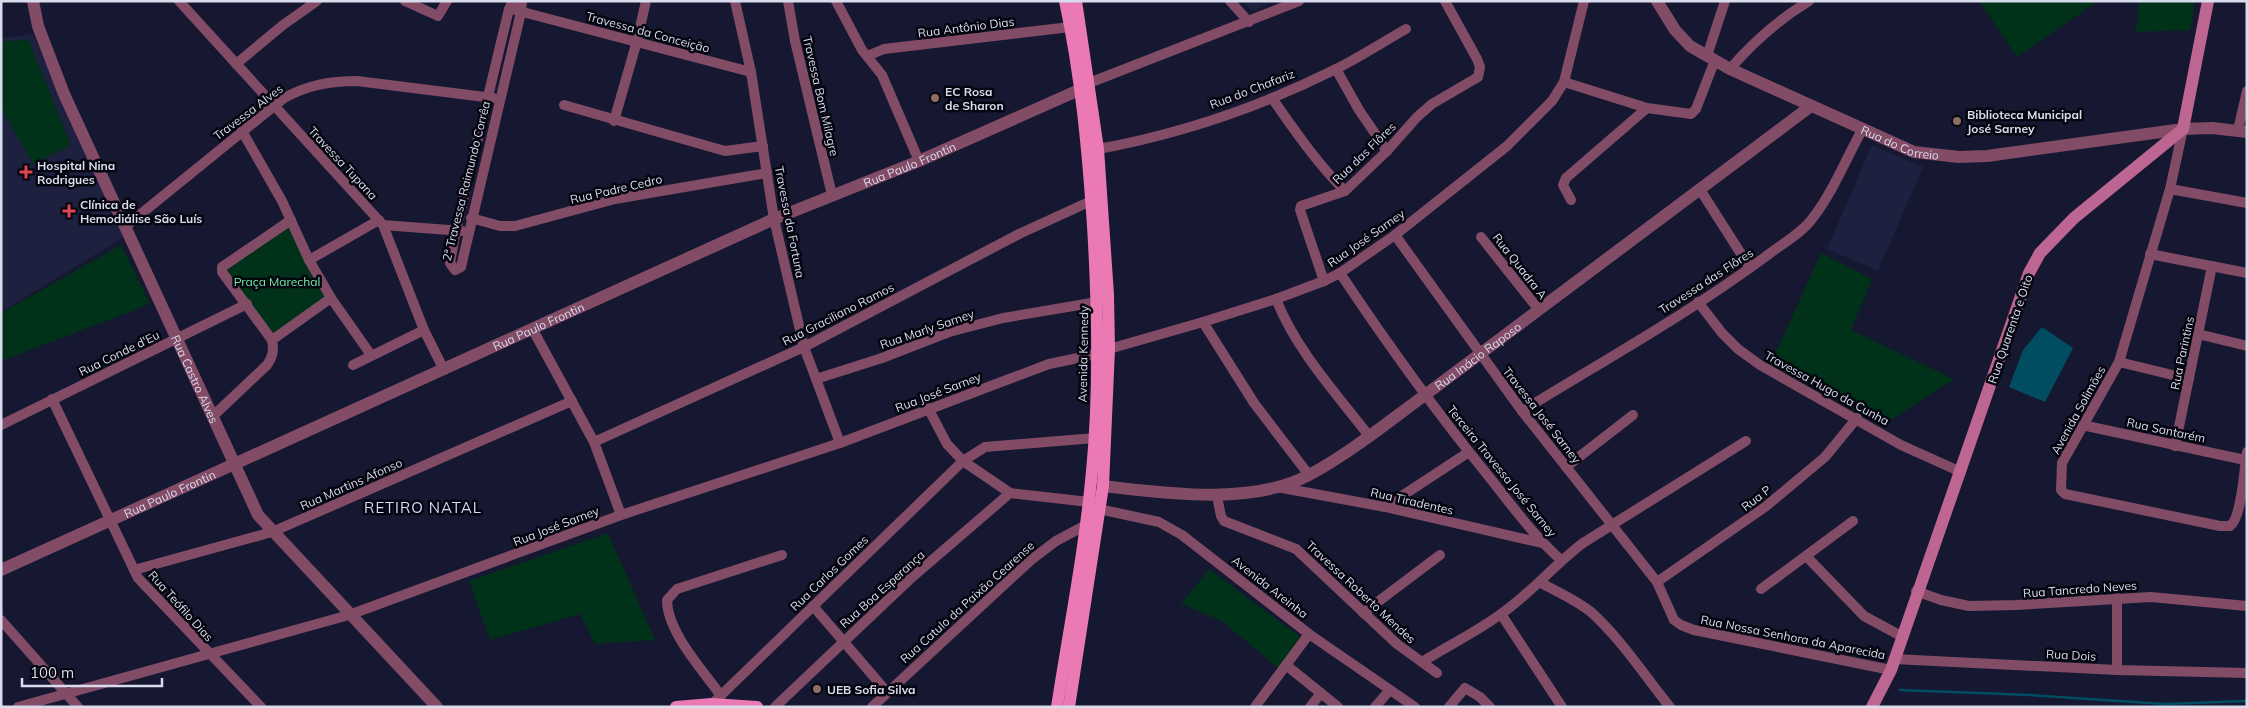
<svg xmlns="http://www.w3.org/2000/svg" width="2248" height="708" font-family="Mulish,sans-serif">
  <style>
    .built { fill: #1d203f }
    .green { fill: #003119 }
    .water { fill: #004d61 }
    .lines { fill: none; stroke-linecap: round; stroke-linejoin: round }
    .stream { stroke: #004d61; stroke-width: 2.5 }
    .minor { stroke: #824b66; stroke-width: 10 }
    .tertiary { stroke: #824b66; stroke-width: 12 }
    .secondary { stroke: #bd6692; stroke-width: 12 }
    .primary { stroke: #eb79b4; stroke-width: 12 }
    .education-dot { fill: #8d6e63; stroke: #04050f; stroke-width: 2 }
    .health-dot { fill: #e0444e; stroke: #04050f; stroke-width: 2 }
    .labels { text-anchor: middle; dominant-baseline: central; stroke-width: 5; stroke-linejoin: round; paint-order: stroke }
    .street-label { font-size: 12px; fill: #d9dced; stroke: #04050f }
    .poi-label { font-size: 12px; font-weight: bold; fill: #d9dced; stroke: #04050f; text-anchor: start }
    .park-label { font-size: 12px; fill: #73efa7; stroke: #04050f }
    .quarter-label { font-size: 15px; letter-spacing: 1px; fill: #d3d9fb; stroke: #04050f }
  </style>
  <rect width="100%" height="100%" fill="#151830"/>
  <g class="built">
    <path d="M1243,1H1273L1252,12Z"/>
    <path d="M33,34L124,237L1,312V38Z"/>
    <path d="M1872,145L1923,167L1878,271L1827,249Z"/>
  </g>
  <g class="green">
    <path d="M1979,1H2098L2017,57Z"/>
    <path d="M2139,1H2195L2190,30L2136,32Z"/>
    <path d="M28,39L71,145L33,164L1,108V42Z"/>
    <path d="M288,224L328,297L272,335L224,269Z"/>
    <path d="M121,245L150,304L4,360L1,357V313Z"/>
    <path d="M1821,253L1872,279L1851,330L1954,379L1883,425L1770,365Z"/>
    <path d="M608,533L655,640L595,644L580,614L490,640L469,581Z"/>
    <path d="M1209,569L1300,637L1279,669L1222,621L1181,604Z"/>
  </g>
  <path class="water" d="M2042,327L2073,348L2045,402L2009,387L2023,350Z"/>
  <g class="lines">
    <path class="stream" d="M1900,690L2030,695L2164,704L2247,701"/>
    <g class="minor">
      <path d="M179,1L383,225L424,330L444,370"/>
      <path d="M405,1L438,16L447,1"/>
      <path d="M513,1L509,9L456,230L450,263L455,270L461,267L521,12L522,1"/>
      <path d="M735,1L751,72L774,219L804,347L840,443"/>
      <path d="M788,1L795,41L832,195"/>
      <path d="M836,1L862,50L882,75L919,161"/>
      <path d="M1230,1L1249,22"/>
      <path d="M515,10L751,72"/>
      <path d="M867,56L884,49L1070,27"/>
      <path d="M1707,56L1725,1"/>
      <path d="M236,64L283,25L317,1"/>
      <path d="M1336,69L1359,110L1387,151"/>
      <path d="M1730,69C1754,41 1778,20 1809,1"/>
      <path d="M1564,82L1647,108L1691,114L1696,109L1715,60"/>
      <path d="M1089,83L1299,1"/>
      <path d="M1272,98C1295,131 1317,163 1345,191"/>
      <path d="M564,105L725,151L763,146"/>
      <path d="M614,121L637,41L646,1"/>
      <path d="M2183,129L2170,189L2119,362L2062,463L2061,490L2065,494L2220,526H2230C2242,518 2244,468 2247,452"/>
      <path d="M2238,130L2247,91"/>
      <path d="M242,131L282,201L309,260L331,298L371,355"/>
      <path d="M1098,149C1180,134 1262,106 1336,69C1360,57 1383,42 1406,29"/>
      <path d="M2170,189L2247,203"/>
      <path d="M1701,191L1750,268"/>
      <path d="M1571,200L1563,185L1566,178L1647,108"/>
      <path d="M471,218L500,226H515L615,199L767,173"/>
      <path d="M383,225L462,231"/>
      <path d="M126,226L284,98C308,85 330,81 357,81L493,98"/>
      <path d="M1395,235L1522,411L1657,582L1674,620L1681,625L1694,630L1891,670"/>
      <path d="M1481,237L1539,310"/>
      <path d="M2150,254L2247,273"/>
      <path d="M309,260L379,220"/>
      <path d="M1340,273C1386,342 1434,409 1486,473C1510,503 1532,534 1561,560"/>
      <path d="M1324,281L1300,210L1301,206L1345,191L1387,151L1417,117L1432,104L1478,77L1480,67L1477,59L1445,1"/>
      <path d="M1276,299C1296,350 1336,393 1369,436"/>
      <path d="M1698,302L1722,333L1738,349L1760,365L1901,445L1961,472"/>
      <path d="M1203,322L1254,403L1309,475"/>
      <path d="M533,330L594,442L621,515"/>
      <path d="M2198,334L2247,346"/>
      <path d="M272,340L331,298"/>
      <path d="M1109,349L1203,322L1276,299L1324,281L1340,273L1395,235L1507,146L1552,101L1564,82L1584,1"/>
      <path d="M2119,362L2189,379"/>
      <path d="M353,365L424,330"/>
      <path d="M816,379L882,358L949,332L1003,318L1103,301"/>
      <path d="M52,399L138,578L261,707"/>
      <path d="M928,408L947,444L963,461L1010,493L1089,502"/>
      <path d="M1522,411C1603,361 1688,314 1765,257C1780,245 1801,234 1812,219C1833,192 1846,159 1862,130"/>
      <path d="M212,417L267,365C273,356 274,351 272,340L222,272V267L291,220"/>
      <path d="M1,425L247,304"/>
      <path d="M2082,425L2245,460"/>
      <path d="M594,442L804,347L1019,234L1091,201"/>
      <path d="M2175,446L2212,266"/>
      <path d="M1566,467L1633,415"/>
      <path d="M1277,487L1385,507L1542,543"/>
      <path d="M1217,496L1221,516L1224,521L1296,549L1397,644L1437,673"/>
      <path d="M1385,507L1469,452"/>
      <path d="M1099,509L1159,522L1182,535L1309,634L1415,707"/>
      <path d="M1807,557L1864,616L1901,636"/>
      <path d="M134,570L272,532L572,401"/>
      <path d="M1657,582L1765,507L1825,457L1857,418"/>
      <path d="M1541,583C1558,592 1576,600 1591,612C1621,639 1645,676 1670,707"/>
      <path d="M1761,589L1853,521"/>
      <path d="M1916,591L1941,600L1969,606L2016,605L2151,597L2247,606"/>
      <path d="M813,606L887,692"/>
      <path d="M1363,613L1440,555"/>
      <path d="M1501,614L1562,707"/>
      <path d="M1,620L78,707"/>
      <path d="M1894,659L2117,670L2247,673"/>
      <path d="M1422,662C1448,646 1476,632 1501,614C1531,593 1554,565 1583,543L1746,441"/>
      <path d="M1286,665L1338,707"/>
      <path d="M2117,670V598"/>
      <path d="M721,696C703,670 667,632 667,600L677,589L782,555"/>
      <path d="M712,704L963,461L985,447L1095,438"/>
      <path d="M18,707L349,615L621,515L840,443L1049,364L1097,354"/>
      <path d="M775,707L909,580L1010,493"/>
      <path d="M872,707L1031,560L1056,541L1086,525"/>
      <path d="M1255,707L1309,634"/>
      <path d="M1310,707L1321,693"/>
      <path d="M1375,707L1389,691"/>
      <path d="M1449,707L1465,688L1480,697L1490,707"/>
    </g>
    <g class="tertiary">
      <path id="s1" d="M33,1L38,26L64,94L258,515L437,707"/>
      <path id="s2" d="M1657,1L1675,30L1690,46L1730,69L1914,152L1959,157L1987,156L2183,129L2212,128L2247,132"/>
      <path id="s3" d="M1103,486C1165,493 1251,506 1309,475C1350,453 1388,422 1425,395L1811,106"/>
      <path id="s4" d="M1,570L774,219L919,161L1079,90"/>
    </g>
    <path class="secondary" d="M1872,707L1891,670L2029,273L2040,253L2074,218L2183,129L2208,1"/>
    <g class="primary">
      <path d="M676,707L712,704L757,707"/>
      <path d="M1057,707C1069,629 1085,550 1092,471C1100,390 1098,308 1093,226C1088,151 1081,75 1065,1"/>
      <path d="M1069,707L1103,486L1109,349L1108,295L1098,149L1076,1"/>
    </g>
  </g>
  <g class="education-dot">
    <circle cx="935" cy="98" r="5"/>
    <circle cx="1957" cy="121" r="5"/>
    <circle cx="817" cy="689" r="5"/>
  </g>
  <g class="health-dot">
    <path d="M23.5 164.5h5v5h5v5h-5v5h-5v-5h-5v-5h5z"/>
    <path d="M66.5 203.5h5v5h5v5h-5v5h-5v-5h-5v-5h5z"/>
  </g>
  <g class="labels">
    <g class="street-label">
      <text transform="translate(966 27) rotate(-7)">Rua Antônio Dias</text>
      <text transform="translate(648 32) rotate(15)">Travessa da Conceição</text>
      <text transform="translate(1252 89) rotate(-21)">Rua do Chafariz</text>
      <text transform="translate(821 96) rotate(77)">Travessa Bom Milagre</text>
      <text transform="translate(248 112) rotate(-37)">Travessa Alves</text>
      <text stroke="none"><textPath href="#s2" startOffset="288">Rua do Correio</textPath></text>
      <text transform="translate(1364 153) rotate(-44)">Rua das Flôres</text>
      <text transform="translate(343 163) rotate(47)">Travessa Tupana</text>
      <text stroke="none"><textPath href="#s4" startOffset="995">Rua Paulo Frontin</textPath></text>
      <text transform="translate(466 181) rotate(-76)">2ª Travessa Raimundo Corrêa</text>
      <text transform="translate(616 189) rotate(-13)">Rua Padre Cedro</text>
      <text transform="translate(790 222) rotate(79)">Travessa da Fortuna</text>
      <text transform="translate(1366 238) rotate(-35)">Rua José Sarney</text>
      <text transform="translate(1520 266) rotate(52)">Rua Quadra A</text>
      <text transform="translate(1706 281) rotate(-33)">Travessa das Flôres</text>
      <text transform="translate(838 314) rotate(-27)">Rua Graciliano Ramos</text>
      <text stroke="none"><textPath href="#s4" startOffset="590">Rua Paulo Frontin</textPath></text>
      <text transform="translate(927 329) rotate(-19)">Rua Marly Sarney</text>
      <text transform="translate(2010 329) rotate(-71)">Rua Quarenta e Oito</text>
      <text transform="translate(119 353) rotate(-26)">Rua Conde d'Eu</text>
      <text transform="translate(2182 353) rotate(-78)">Rua Parintins</text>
      <text transform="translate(1083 354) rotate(-89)">Avenida Kennedy</text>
      <text stroke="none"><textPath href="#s3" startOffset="416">Rua Inácio Raposo</textPath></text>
      <text stroke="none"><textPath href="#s1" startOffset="412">Rua Castro Alves</textPath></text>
      <text transform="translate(1827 388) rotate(29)">Travessa Hugo da Cunha</text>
      <text transform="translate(938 392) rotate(-21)">Rua José Sarney</text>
      <text transform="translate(2078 410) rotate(-61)">Avenida Solimões</text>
      <text transform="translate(1542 415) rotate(52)">Travessa José Sarney</text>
      <text transform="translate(2166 430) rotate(12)">Rua Santarém</text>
      <text transform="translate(1502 471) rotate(51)">Terceira Travessa José Sarney</text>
      <text transform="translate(351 484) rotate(-24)">Rua Martins Afonso</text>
      <text stroke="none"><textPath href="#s4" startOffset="185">Rua Paulo Frontin</textPath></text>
      <text transform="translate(1756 498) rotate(-37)">Rua P</text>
      <text transform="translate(1412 501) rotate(13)">Rua Tiradentes</text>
      <text transform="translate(556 526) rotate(-21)">Rua José Sarney</text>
      <text transform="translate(829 573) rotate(-44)">Rua Carlos Gomes</text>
      <text transform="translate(1270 587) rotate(38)">Avenida Areinha</text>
      <text transform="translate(882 589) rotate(-42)">Rua Boa Esperança</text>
      <text transform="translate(2080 589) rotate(-4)">Rua Tancredo Neves</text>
      <text transform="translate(1361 592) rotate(43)">Travessa Roberto Mendes</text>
      <text transform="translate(967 602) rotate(-42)">Rua Catulo da Paixão Cearense</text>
      <text transform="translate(181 606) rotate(48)">Rua Teófilo Dias</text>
      <text transform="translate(1793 637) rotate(11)">Rua Nossa Senhora da Aparecida</text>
      <text transform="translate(2071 655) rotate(3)">Rua Dois</text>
    </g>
    <g class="poi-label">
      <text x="945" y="91">EC Rosa<tspan x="945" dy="14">de Sharon</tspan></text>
      <text x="1967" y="114">Biblioteca Municipal<tspan x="1967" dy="14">José Sarney</tspan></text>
      <text x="37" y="165">Hospital Nina<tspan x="37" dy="14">Rodrigues</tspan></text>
      <text x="80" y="204">Clínica de<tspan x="80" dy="14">Hemodiálise São Luís</tspan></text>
      <text x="827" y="689">UEB Sofia Silva</text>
    </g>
    <g class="park-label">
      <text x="277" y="281">Praça Marechal</text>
    </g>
    <g class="quarter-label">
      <text x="423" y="507">RETIRO NATAL</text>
    </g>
  </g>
  <rect width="2248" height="708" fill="none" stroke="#d9dced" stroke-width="5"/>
  <path d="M22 678v8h140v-8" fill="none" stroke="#d9dced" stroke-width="2.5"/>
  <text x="30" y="678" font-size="15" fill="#d9dced" stroke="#04050f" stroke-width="4" paint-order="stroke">100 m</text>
</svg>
